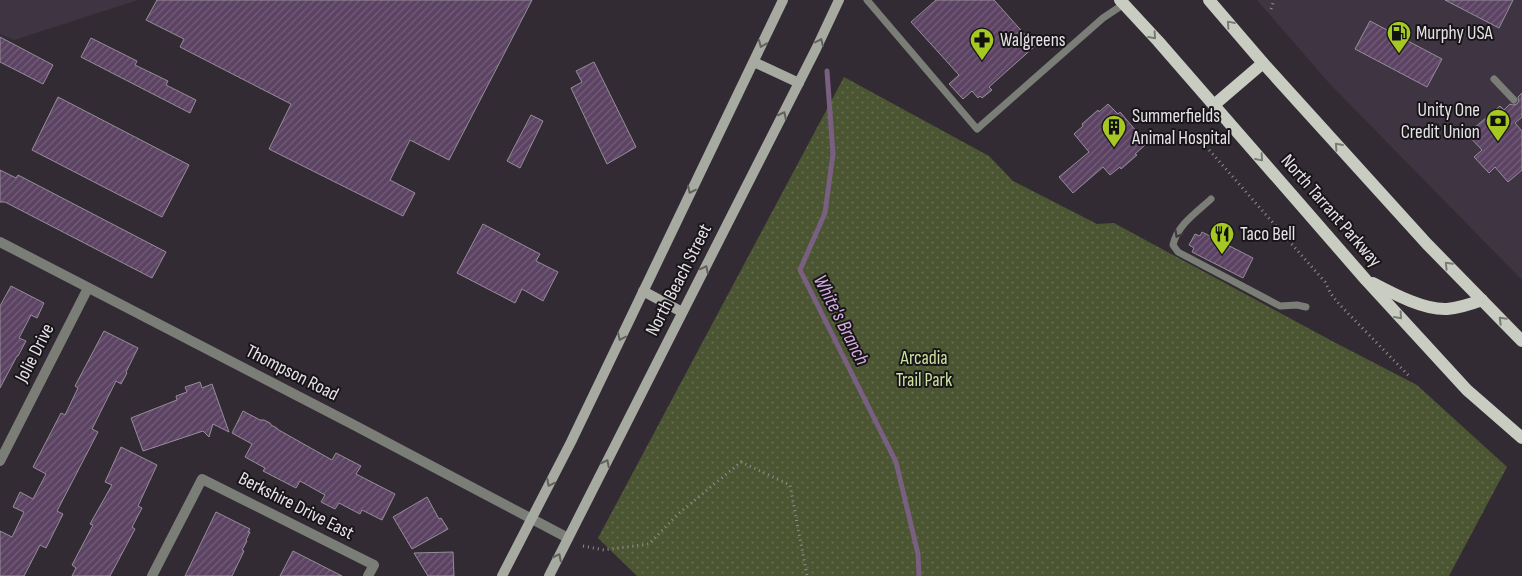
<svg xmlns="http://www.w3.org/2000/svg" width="1522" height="576" font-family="'Sofia Sans Condensed',sans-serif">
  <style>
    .built { fill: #3f3542 }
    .park { fill: url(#park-dots) }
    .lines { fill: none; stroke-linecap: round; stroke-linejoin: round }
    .stream { stroke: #795f80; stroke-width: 5 }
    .building { fill: url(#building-hatch); stroke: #968e99 }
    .path { stroke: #938d94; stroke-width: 3; stroke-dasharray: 1 4; stroke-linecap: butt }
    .service { stroke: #7b7d77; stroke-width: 7 }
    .minor { stroke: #7b7d77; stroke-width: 10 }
    .tertiary { stroke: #7b7d77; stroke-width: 10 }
    .secondary { stroke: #a7aaa1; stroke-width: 10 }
    .primary { stroke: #c9cdc1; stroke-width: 12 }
    .oneway { stroke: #797a75 }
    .oneway2 { stroke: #60605d }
    .oneway3 { stroke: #3b393a }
    .labels { text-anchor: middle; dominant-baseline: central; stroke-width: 4; stroke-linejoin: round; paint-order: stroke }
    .poi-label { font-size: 19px; fill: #e6e2e7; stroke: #181519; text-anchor: start }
    .street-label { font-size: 19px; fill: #e6e2e7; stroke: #181519 }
    .park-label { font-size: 19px; fill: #cde19e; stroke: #181519 }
    .water-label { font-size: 20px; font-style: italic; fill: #d8ade4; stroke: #181519 }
  </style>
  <defs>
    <pattern id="park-dots" width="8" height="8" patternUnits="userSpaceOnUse" patternTransform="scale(1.25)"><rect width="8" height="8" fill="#4b5532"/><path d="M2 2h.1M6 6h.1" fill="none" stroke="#656d50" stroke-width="1.8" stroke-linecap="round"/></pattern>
    <pattern id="building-hatch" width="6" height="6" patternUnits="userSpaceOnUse" patternTransform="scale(1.25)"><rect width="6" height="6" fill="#5c4363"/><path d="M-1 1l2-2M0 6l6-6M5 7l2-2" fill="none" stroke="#735e79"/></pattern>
  </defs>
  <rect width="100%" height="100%" fill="#322b34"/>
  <g class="built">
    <path d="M0,0H138L14,40L0,34Z"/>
    <path d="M1257,0H1522V280L1330,84Z"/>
  </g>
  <path class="park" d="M844,77L989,156L1013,181L1097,224L1114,223L1332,341L1417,385L1507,467L1449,576H637L598,538Z"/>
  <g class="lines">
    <path class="stream" d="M827,71L833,154L825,213L800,270L896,462L918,554L919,576"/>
  </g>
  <g class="building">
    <path d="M157,0H532L449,160L410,140L390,180L415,193L403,216L269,149L291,104L180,47L184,39L146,20Z"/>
    <path d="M936,0H994L1035,46L989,87L992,90L982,98L980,96L978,98L972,91L963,99L949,84L959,75L911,22Z"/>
    <path d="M1445,0H1513L1499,28Z"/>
    <path d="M1370,21L1442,59L1427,87L1355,49Z"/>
    <path d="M0,37L53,65L43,84L0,62Z"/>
    <path d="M91,38L137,61L135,65L168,81L166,85L196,100L190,113L81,57Z"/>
    <path d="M594,62L636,147L607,164L571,88L582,82L576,71Z"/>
    <path d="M1522,93V117L1515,123L1522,131V170L1508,182L1495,167L1489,173L1474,157L1482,150L1467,134L1500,106L1504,110L1510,104L1513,105L1517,104L1519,101L1518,97Z"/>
    <path d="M58,97L189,165L162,217L32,150Z"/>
    <path d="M1108,104L1118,114L1120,112L1137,132L1135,134L1145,145L1135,154L1137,155L1121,169L1120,167L1110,175L1103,167L1073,193L1059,177L1089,152L1074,134L1083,126L1082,124L1098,110L1099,112Z"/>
    <path d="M531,115L543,121L520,168L507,161Z"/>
    <path d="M0,170L16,178L18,175L166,252L152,278L5,202H0Z"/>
    <path d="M483,224L540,254L536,261L558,272L543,301L522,289L515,303L457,273Z"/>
    <path d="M1202,232L1253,258L1243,278L1192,252L1194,248L1189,245L1195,234L1200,236Z"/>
    <path d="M11,286L44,303L37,318L31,315L19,338L26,341L18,356H17L0,388V306Z"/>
    <path d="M104,331L138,348L126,372L127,373L121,384L116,381L92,429L98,432L57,511L63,514L46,548L40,545L24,576H0V531L12,537L24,512L13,507L20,492L33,499L46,474L33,467L61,413L65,415L78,388L75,386Z"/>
    <path d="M200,382L202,388L212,384L229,432L213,424L209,437L203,431L143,451L131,418L177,400L176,396L187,392L185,387Z"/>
    <path d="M243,411L260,420H264L270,423L271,425L277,428V429L332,460L336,453L361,466L356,474L395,494L382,520L362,510L360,514L339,503L335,509L321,502L325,495L300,481L296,488L263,471L265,468L245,457L252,444L232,433Z"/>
    <path d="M121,447L157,465L138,506L142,508L132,527L135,529L110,576H72L76,568L72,565L93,525L90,524L112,485L105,482Z"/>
    <path d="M427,497L439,519L441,518L448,529L412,549L393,517Z"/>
    <path d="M216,512L250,529L248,532H250L246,540L247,541L242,550L244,551L232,576H185Z"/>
    <path d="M293,551L342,576H280Z"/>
    <path d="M453,552L454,576H428L414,553Z"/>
  </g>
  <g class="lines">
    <g class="path">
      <path d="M1271,9L1274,0"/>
      <path d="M1196,135L1325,282L1331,294L1339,304L1410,377"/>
      <path d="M583,546L604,550L649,544L678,514L741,462L790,485L807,576"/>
    </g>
    <g class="service">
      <path d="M867,0L977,129L1103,18L1124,4"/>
      <path d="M1494,79L1514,100"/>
      <path d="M1211,199C1197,212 1177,225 1173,245L1178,252L1280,306L1297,305L1306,307"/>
    </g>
    <g class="minor">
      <path d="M0,461L88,288"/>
      <path d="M152,576L202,479L374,565L368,576"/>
    </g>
    <path class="tertiary" d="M0,242L352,424L568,538"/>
    <g class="secondary">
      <path d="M754,62L799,83"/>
      <path d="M643,291L682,312"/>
      <path d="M502,576L571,442L783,0"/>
      <path d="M549,576L816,49L839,0"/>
    </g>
    <g class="primary">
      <path d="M1120,0L1158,41L1366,280L1467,390L1522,438"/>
      <path d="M1209,0L1263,63L1427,244L1522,341"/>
      <path d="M1214,105L1263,63"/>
      <path d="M1373,283C1394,294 1424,310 1447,309C1459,308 1471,304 1482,300"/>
    </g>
  </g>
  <defs><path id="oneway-chevron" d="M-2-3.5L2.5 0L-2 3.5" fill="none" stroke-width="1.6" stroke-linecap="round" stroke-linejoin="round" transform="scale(1.25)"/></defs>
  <g class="oneway">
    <use href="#oneway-chevron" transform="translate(1230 24) rotate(-131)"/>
    <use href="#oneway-chevron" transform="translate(1153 36) rotate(48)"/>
    <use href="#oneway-chevron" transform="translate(1338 146) rotate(-132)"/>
    <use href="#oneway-chevron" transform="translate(1260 158) rotate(49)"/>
    <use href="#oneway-chevron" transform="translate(1448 265) rotate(-134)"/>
    <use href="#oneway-chevron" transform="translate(1399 316) rotate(48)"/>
    <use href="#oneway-chevron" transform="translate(1502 320) rotate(-135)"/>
  </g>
  <g class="oneway2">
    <use href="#oneway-chevron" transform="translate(820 42) rotate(-65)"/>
    <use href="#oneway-chevron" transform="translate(762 44) rotate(113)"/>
    <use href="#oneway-chevron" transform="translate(783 115) rotate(-63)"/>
    <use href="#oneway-chevron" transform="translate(691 190) rotate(116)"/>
    <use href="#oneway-chevron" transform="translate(705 269) rotate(-63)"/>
    <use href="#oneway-chevron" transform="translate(621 337) rotate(115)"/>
    <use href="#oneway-chevron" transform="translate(606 463) rotate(-63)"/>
    <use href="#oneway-chevron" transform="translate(550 483) rotate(117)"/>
    <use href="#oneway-chevron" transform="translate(558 557) rotate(-63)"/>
  </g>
  <use class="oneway3" href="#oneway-chevron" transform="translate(1178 234) rotate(119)"/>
  <defs>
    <symbol id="fuel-pin" viewBox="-11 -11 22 30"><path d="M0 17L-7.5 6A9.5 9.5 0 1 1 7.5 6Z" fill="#a5c822" stroke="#181519"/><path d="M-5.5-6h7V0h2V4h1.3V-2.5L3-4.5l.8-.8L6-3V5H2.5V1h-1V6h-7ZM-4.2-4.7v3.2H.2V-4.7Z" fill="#111"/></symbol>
    <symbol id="pharmacy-pin" viewBox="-11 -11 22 30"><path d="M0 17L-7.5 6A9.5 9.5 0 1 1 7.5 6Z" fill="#a5c822" stroke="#181519"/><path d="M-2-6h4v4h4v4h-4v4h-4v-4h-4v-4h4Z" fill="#111"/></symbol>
    <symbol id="bank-pin" viewBox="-11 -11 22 30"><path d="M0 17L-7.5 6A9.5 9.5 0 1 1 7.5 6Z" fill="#a5c822" stroke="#181519"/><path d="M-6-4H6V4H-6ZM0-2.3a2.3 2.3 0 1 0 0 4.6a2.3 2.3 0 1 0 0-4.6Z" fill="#111"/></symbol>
    <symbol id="building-pin" viewBox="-11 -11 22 30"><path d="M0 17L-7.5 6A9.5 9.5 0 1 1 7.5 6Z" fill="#a5c822" stroke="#181519"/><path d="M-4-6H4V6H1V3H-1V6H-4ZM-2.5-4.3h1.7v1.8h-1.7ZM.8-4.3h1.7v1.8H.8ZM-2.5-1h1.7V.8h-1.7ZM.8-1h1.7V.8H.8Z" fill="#111"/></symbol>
    <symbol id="restaurant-pin" viewBox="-11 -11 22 30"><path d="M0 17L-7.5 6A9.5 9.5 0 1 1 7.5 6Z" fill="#a5c822" stroke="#181519"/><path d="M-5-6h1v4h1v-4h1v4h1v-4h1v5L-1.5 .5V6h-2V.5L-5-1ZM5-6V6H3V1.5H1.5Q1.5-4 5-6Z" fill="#111"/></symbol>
  </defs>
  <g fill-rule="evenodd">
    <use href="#fuel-pin" x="1385" y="19" width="28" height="38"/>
    <use href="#pharmacy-pin" x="968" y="26" width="28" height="38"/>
    <use href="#bank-pin" x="1484" y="107" width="28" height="38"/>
    <use href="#building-pin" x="1100" y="113" width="28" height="38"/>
    <use href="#restaurant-pin" x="1208" y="220" width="28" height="38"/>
  </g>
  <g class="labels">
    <g class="poi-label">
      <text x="1416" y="33">Murphy USA</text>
      <text x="1000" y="40">Walgreens</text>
      <text x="1480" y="110" text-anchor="end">Unity One<tspan x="1480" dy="22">Credit Union</tspan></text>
      <text x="1132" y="116">Summerfields<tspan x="1132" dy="22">Animal Hospital</tspan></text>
      <text x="1240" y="234">Taco Bell</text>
    </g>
    <g class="street-label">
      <text transform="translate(1331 211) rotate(49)">North Tarrant Parkway</text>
      <text transform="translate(679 280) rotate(-63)">North Beach Street</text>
      <text transform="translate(35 353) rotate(-63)">Jolie Drive</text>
      <text transform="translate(292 373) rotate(27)">Thompson Road</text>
      <text transform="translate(296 506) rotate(27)">Berkshire Drive East</text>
    </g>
    <g class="park-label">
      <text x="924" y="358">Arcadia<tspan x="924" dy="22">Trail Park</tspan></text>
    </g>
    <g class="water-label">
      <text transform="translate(841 320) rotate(63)">White's Branch</text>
    </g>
  </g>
</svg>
